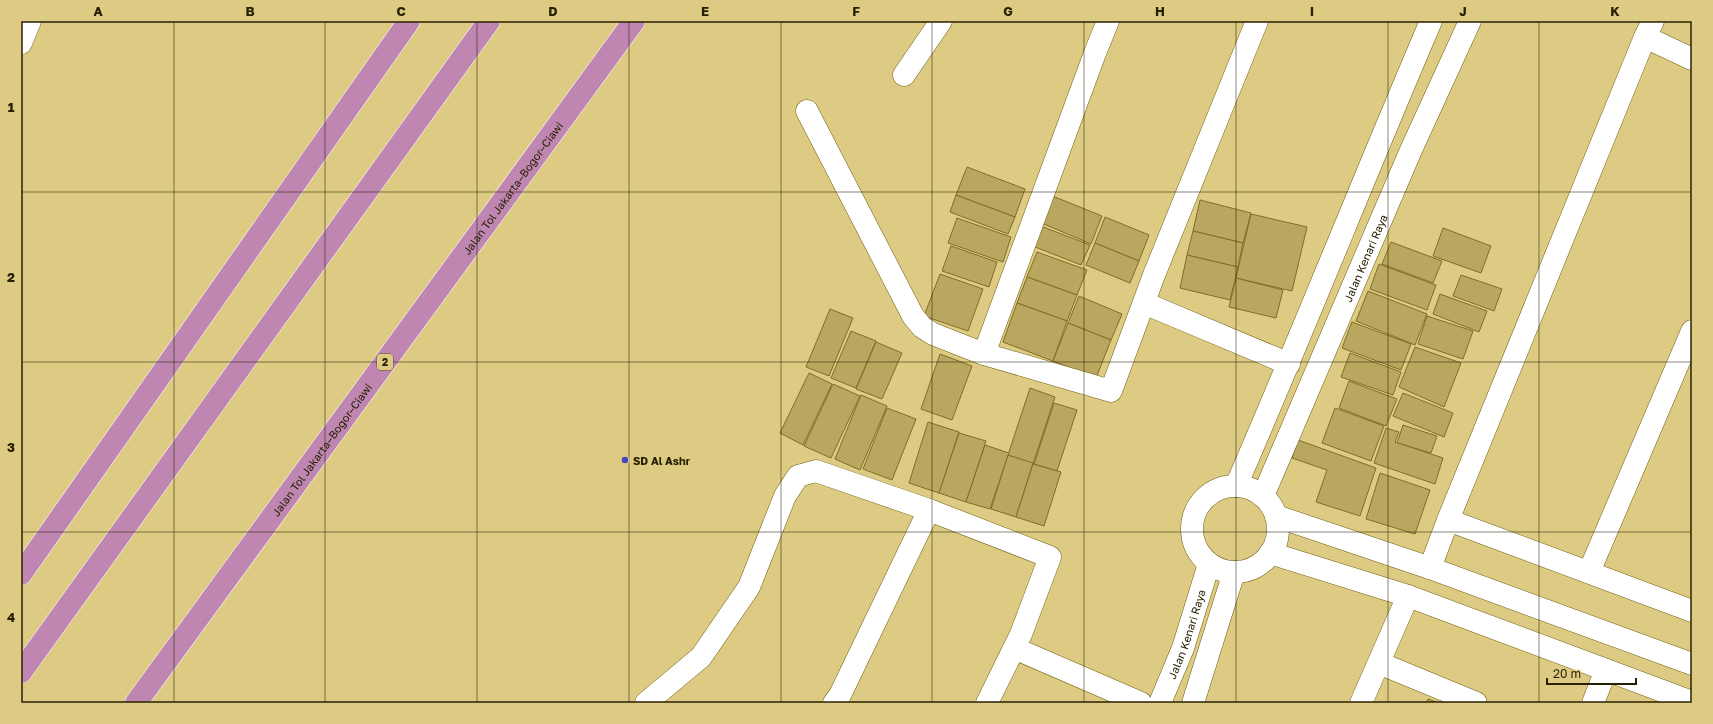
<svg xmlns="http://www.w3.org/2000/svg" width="1713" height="724" font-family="'Golos Text',sans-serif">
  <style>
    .building { fill: #b9a760; stroke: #806e25 }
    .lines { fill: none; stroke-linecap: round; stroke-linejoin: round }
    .street-casing { stroke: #716012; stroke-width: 23 }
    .highway-casing { stroke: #fff; stroke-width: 23 }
    .street { stroke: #fff; stroke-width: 22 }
    .highway { stroke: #bf86b1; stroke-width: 22 }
    .grid { fill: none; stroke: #282003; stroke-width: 1; stroke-opacity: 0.55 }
    .poi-dot { fill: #4448bd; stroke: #ddcb83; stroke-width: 1.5 }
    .labels { text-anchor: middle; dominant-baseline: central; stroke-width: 3.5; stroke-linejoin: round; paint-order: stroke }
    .shield { fill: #ddcb83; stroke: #5e5329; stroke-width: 1 }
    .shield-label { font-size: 10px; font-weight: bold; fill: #282003 }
    .street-label { font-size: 11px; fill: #282003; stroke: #ddcb83 }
    .poi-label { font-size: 11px; font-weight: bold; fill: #282003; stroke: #ddcb83; text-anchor: start }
    .neatline { fill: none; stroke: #282003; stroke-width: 1.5 }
    .grid-label { font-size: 13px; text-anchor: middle; font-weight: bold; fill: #282003 }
  </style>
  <rect width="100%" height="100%" fill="#ddcb83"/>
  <g class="building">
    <path d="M967,167L1025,189L1015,217L956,195Z"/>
    <path d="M956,195L1015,217L1008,234L950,212Z"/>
    <path d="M1050,195L1102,216L1091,244L1039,222Z"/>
    <path d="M1200,200L1251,213L1243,243L1193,231Z"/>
    <path d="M1251,214L1307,227L1292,291L1236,278Z"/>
    <path d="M1105,217L1149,235L1139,261L1095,243Z"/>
    <path d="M957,218L1011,237L1003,262L948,243Z"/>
    <path d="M1038,225L1090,245L1081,265L1030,245Z"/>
    <path d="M1443,228L1491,246L1481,273L1433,256Z"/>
    <path d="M1193,231L1243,243L1238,267L1187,255Z"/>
    <path d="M1391,242L1442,261L1433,283L1382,264Z"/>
    <path d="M1095,243L1139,261L1130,283L1086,265Z"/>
    <path d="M951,246L997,262L989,287L942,271Z"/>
    <path d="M1037,252L1087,270L1077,295L1027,277Z"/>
    <path d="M1187,255L1238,267L1230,300L1180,288Z"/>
    <path d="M1379,264L1436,285L1427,310L1370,289Z"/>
    <path d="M940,274L983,289L968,331L924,316Z"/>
    <path d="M1461,275L1502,289L1494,311L1453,296Z"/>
    <path d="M1027,277L1077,295L1067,321L1017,303Z"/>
    <path d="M1236,278L1283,290L1276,318L1229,307Z"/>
    <path d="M1368,291L1427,314L1415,345L1356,321Z"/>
    <path d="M1440,294L1487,311L1479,332L1433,314Z"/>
    <path d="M1079,296L1122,314L1111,340L1068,323Z"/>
    <path d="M1017,303L1067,321L1053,361L1003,342Z"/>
    <path d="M830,309L853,318L829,376L806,367Z"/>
    <path d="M1427,316L1473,331L1463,359L1418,344Z"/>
    <path d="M1352,322L1411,344L1401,370L1342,348Z"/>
    <path d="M1068,323L1111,340L1096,378L1053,361Z"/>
    <path d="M851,331L876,341L856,388L831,378Z"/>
    <path d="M876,342L902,353L882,399L856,389Z"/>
    <path d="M1415,347L1461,363L1444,407L1399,387Z"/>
    <path d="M1350,353L1401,372L1393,395L1341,377Z"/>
    <path d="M940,354L972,366L952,420L921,409Z"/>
    <path d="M809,373L832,384L803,445L780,433Z"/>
    <path d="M1349,381L1397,399L1386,426L1339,408Z"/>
    <path d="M833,384L860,396L831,458L804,446Z"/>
    <path d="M1030,388L1055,397L1033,464L1008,455Z"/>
    <path d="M1403,393L1453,413L1444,437L1393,416Z"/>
    <path d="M861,395L887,406L860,470L835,459Z"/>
    <path d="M1054,403L1077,410L1057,471L1034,464Z"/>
    <path d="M887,408L916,419L892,480L863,469Z"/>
    <path d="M1335,408L1384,426L1371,461L1322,443Z"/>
    <path d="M928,422L959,432L939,493L909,483Z"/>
    <path d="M1403,425L1437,436L1431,453L1397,443Z"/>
    <path d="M1386,428L1399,432L1395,442L1443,458L1435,484L1374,463Z"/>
    <path d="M959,433L986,441L966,502L939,493Z"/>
    <path d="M1298,440L1376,468L1360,516L1316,502L1327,470L1292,458Z"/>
    <path d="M985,445L1009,453L990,509L966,502Z"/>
    <path d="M1008,455L1033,463L1016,517L991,509Z"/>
    <path d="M1033,464L1061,472L1044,526L1016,517Z"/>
    <path d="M1380,473L1430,490L1415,534L1366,519Z"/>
    <path d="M1428,699L1439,703H1426Z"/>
  </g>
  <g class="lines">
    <defs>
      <g id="street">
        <path d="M1645,37L1692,59"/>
        <path d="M21,43L30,21"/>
        <path d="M904,75L941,21"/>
        <path d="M807,111L913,316L922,327L933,334L984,354L1111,391L1154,275L1257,21"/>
        <path d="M1144,303L1289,364"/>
        <path d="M984,354L1095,53L1108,21"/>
        <path d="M1236,486C1303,332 1365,175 1431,21"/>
        <circle cx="1235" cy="529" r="43"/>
        <path id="s1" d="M1263,496L1411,150L1470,21"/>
        <path d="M1276,516L1430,568L1692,664"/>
        <path d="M1448,520L1645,37L1653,21"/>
        <path d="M1270,553L1408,596L1692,702"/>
        <path d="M1430,568L1448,520L1692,611"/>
        <path d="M1589,572L1692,331"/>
        <path d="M1014,648L1141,703"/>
        <path d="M1379,663L1476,703"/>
        <path d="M646,703L701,657L749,587L785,496L798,476L816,471L929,510"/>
        <path d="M834,703L840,695L929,510L1050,557L1021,634L987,703"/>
        <path id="s2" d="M1160,703L1183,648L1209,564"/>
        <path d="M1193,703L1234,572"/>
        <path d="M1361,703L1408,596"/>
        <path d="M1593,703L1606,670"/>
      </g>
      <g id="highway">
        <path d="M21,574L409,21"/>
        <path d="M21,672L489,21"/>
        <path id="s3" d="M136,703L634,21"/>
      </g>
    </defs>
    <use href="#street" class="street-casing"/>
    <use href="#highway" class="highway-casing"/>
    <use href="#street" class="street"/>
    <use href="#highway" class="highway"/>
  </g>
  <path class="grid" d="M174,21V703M325,21V703M477,21V703M629,21V703M781,21V703M932,21V703M1084,21V703M1236,21V703M1388,21V703M1539,21V703M21,192H1692M21,362H1692M21,532H1692"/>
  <circle class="poi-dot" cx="625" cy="460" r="4"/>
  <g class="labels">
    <rect class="shield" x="377" y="354" width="16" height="16" rx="3"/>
    <g class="shield-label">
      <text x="385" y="362">2</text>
    </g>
    <g class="street-label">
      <text stroke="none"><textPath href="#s3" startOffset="638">Jalan Tol Jakarta–Bogor–Ciawi</textPath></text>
      <text stroke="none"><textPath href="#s1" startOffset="259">Jalan Kenari Raya</textPath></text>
      <text stroke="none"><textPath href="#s3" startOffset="314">Jalan Tol Jakarta–Bogor–Ciawi</textPath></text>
      <text stroke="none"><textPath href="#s2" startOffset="74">Jalan Kenari Raya</textPath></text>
    </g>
    <g class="poi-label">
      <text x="633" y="460">SD Al Ashr</text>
    </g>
  </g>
  <rect width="1713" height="724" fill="none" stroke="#ddcb83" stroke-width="44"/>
  <path d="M1547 678v6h89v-6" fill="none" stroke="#282003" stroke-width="2"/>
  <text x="1553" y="678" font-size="12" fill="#282003" stroke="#ddcb83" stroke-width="3" paint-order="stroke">20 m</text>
  <rect x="22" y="22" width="1669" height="680" class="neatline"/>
  <g class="grid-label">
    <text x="98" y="16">A</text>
    <text x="250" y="16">B</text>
    <text x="401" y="16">C</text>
    <text x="553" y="16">D</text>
    <text x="705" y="16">E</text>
    <text x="856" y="16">F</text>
    <text x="1008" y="16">G</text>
    <text x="1160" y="16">H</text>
    <text x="1312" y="16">I</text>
    <text x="1463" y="16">J</text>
    <text x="1615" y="16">K</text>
    <text x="11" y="112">1</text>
    <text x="11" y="282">2</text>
    <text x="11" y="452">3</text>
    <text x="11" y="622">4</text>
  </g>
</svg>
